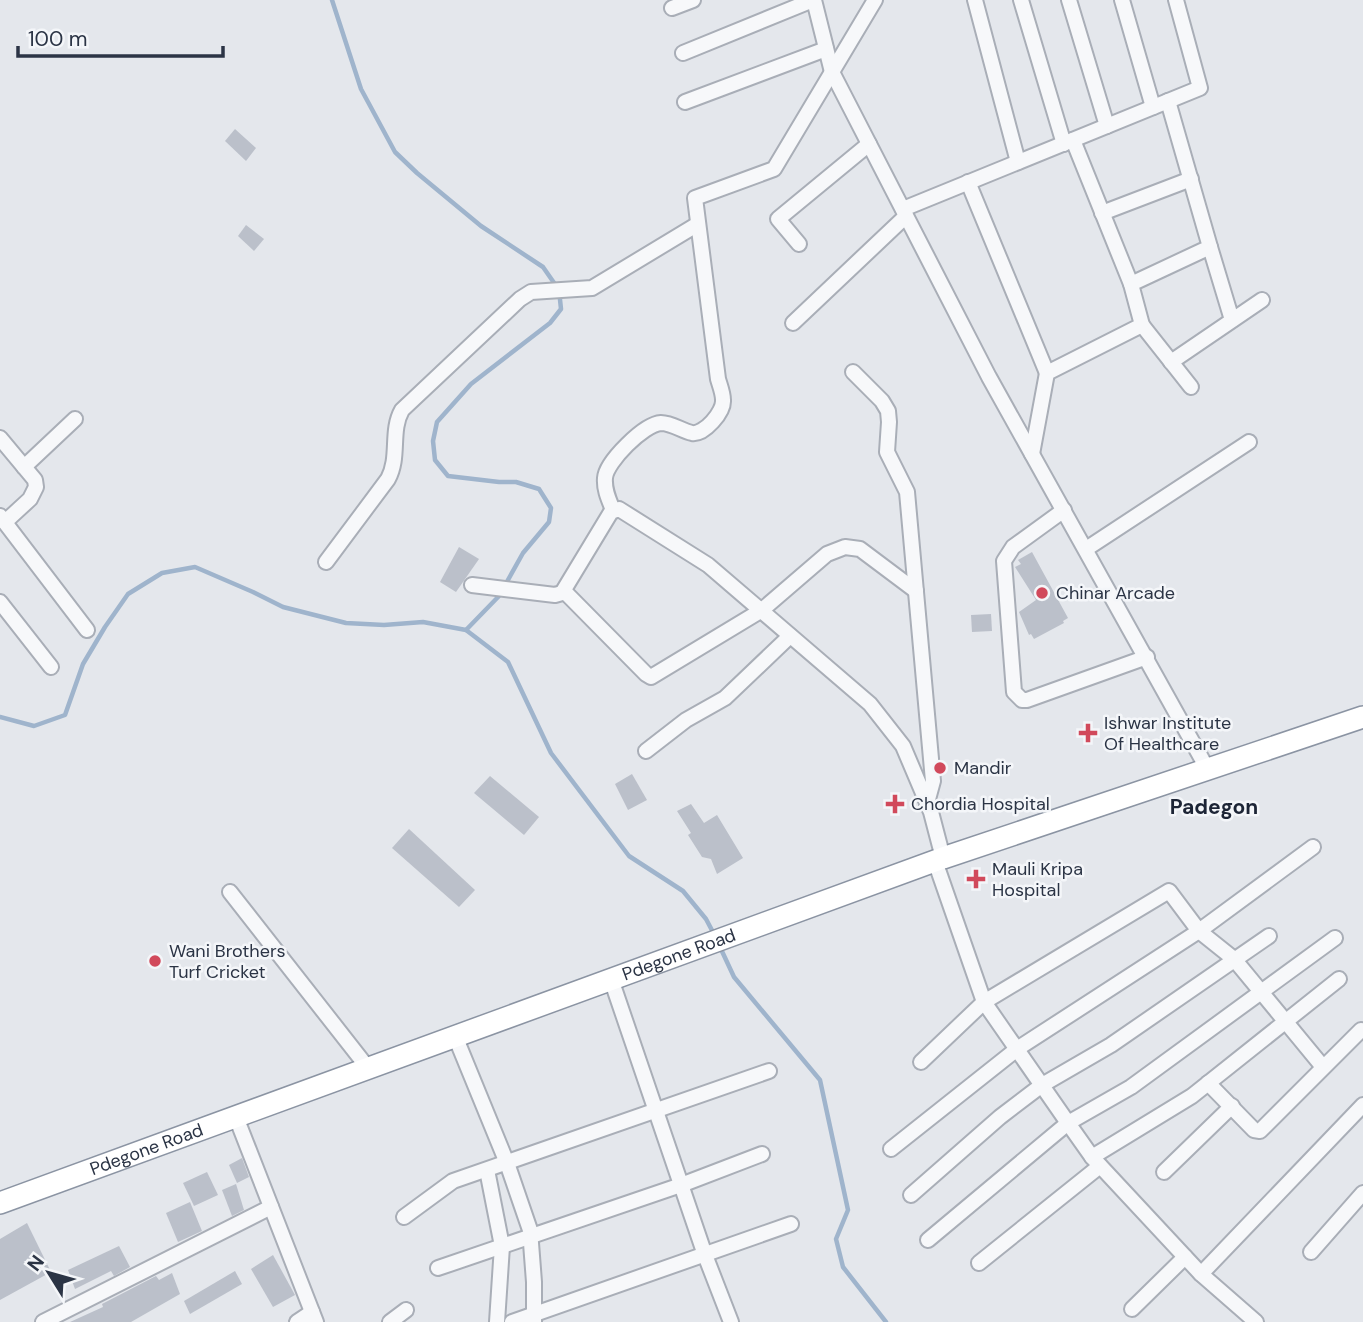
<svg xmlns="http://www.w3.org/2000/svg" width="1363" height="1322" font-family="'DM Sans',sans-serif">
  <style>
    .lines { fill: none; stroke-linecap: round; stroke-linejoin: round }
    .stream { stroke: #9fb4cc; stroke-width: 4.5 }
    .building { fill: #bbc0ca }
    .minor-casing { stroke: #a9aeb7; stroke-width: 18 }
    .highway-casing { stroke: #8b94a3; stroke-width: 24 }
    .minor { stroke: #f7f8fa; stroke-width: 14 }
    .highway { stroke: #fff; stroke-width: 21 }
    .poi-dot { fill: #d1495b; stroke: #f4f6f9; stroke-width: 2.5 }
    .labels { text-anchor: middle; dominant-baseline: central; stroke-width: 5; stroke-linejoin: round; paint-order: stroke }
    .poi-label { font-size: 18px; fill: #2b3445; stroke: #f4f6f9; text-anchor: start }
    .street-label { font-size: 18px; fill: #2b3445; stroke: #f4f6f9 }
    .quarter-label { font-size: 21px; font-weight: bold; fill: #1d2536; stroke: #f4f6f9 }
  </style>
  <rect width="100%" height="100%" fill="#e4e7ec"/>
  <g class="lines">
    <g class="stream">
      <path d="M332,0L361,89L395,152L417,173L481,226L543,267L559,290L561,309L550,323L471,384L437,422L433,441L435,460L448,476L499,482H516L539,489L551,508L549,522L523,553L499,596L466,630"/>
      <path d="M0,717L34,726L65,715L83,664L105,627L128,594L162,573L195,567L253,592L283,607L346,623L384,625L423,622L466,630L508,662L551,753L629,856L683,891L706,919L715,936"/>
      <path d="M720,947L734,977L820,1080L848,1210L836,1239L843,1267L886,1322"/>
    </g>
  </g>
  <g class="building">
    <path d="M235,129L256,148L246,161L225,141Z"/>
    <path d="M246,225L264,239L254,251L238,236Z"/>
    <path d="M459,547L479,559L456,592L440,582Z"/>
    <path d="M1032,552L1068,618L1063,621L1064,623L1034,639L1031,634L1029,635L1019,612L1036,600L1015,567L1021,564L1018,560Z"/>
    <path d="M991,614L992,631L972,632L971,615Z"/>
    <path d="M632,774L647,800L628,810L615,784Z"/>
    <path d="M490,776L539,817L524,835L474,793Z"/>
    <path d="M691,804L704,823L717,815L743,858L717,874L711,859L702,857L688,835L691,833L677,811Z"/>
    <path d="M409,829L475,890L459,907L392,848Z"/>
    <path d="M242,1158L249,1177L237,1183L229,1165Z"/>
    <path d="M207,1172L218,1195L194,1206L183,1183Z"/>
    <path d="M236,1184L244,1210L232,1216L222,1190Z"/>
    <path d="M190,1202L202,1231L178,1242L166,1213Z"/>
    <path d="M27,1223L51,1272L0,1300V1239Z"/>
    <path d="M119,1246L130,1267L114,1276L111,1271L75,1289L68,1270Z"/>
    <path d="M273,1255L295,1295L273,1307L251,1269Z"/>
    <path d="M235,1271L242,1284L190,1314L184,1301Z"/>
    <path d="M172,1273L180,1294L131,1322H70L103,1307L102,1304L156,1276L159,1280Z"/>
  </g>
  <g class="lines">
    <defs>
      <g id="minor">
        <path d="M814,0L832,72L989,377L1208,770"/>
        <path d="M975,0L1018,162"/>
        <path d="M1021,0L1064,144"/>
        <path d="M1069,0L1107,126"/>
        <path d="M1122,0L1153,107"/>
        <path d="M672,8L693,0"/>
        <path d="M683,53L813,0"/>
        <path d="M685,102L826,49"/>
        <path d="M1073,140L1131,284"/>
        <path d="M968,182L1047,373"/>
        <path d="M903,209L1200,88L1176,0"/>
        <path d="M1102,213L1191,179"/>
        <path d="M799,244L778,219L869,144"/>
        <path d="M1210,247L1232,320"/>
        <path d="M793,323L906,216"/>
        <path d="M1142,325L1191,387"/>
        <path d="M1171,362L1262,300"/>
        <path d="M853,372L882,401L888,411L889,422L887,452L907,492L933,781L927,803"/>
        <path d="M0,438L35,480L36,487L30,499L5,522"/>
        <path d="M1032,454L1047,373L1142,325L1131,284L1210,247L1168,101"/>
        <path d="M24,467L75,419"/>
        <path d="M613,510C609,500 604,490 605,478C606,462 644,424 661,423C672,423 682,431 692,433C704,435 724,412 723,400C723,393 720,386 718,379L695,198L774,169L875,0"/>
        <path d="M1064,510L1013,547L1004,561L1014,692L1022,700H1027L1147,657"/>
        <path d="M0,516L87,630"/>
        <path d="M1086,549L1249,442"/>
        <path d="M326,562L388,479C400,457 390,431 402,410L520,299L531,292L592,288L698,224"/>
        <path d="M472,585L555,595L562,593L611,512L619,509L708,565L870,704L903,746L931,812L943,858"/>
        <path d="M564,591L646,674L651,677L762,610L827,554L845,547L860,549L916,591"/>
        <path d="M0,602L51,667"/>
        <path d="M646,751L686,720L725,698L790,636"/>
        <path d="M935,861L984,1002L1068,1123L1092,1157L1201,1274L1256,1322"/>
        <path d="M230,892L368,1068"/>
        <path d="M611,979L705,1255L731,1322"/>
        <path d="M455,1036L507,1163L530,1230L534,1282V1322"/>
        <path d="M921,1062L984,1002L1169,891L1199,931L1234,959L1323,1067"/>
        <path d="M1208,1083L1254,1130L1260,1131L1361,1030"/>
        <path d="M236,1117L316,1322"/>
        <path d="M891,1149L1017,1049L1199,931L1313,847"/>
        <path d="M1092,1157L1192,1096L1339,979"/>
        <path d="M487,1170L502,1246L497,1322"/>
        <path d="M1164,1172L1232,1106"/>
        <path d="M911,1195L1000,1117L1042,1085L1111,1045L1269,936"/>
        <path d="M404,1217L453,1181L769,1071"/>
        <path d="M928,1240L1068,1123L1131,1087L1335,938"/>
        <path d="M1311,1252L1363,1193"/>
        <path d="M979,1263L1100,1166"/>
        <path d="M438,1268L681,1185L762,1154"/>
        <path d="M1201,1274L1363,1105"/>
        <path d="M1132,1309L1185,1257"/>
        <path d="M43,1322L271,1207"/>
        <path d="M297,1322L312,1312"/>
        <path d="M390,1322L406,1310"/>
        <path d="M512,1322L791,1224"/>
      </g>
      <g id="highway">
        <path id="s1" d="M0,1203L943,858L1363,717"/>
      </g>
    </defs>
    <use href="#minor" class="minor-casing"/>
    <use href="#highway" class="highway-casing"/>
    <use href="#minor" class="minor"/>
    <use href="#highway" class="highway"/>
  </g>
  <g class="poi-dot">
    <circle cx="1042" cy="593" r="7"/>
    <path d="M1084.5 722.5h7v7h7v7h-7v7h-7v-7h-7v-7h7z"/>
    <circle cx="940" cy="768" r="7"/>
    <path d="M891.5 793.5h7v7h7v7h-7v7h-7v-7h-7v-7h7z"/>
    <path d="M972.5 868.5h7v7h7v7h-7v7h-7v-7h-7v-7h7z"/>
    <circle cx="155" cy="961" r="7"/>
  </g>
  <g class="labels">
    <g class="poi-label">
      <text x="1056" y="593">Chinar Arcade</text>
      <text x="1104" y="723">Ishwar Institute<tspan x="1104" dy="21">Of Healthcare</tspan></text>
      <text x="954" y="768">Mandir</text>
      <text x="911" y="804">Chordia Hospital</text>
      <text x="992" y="869">Mauli Kripa<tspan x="992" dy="21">Hospital</tspan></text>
      <text x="169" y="951">Wani Brothers<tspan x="169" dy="21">Turf Cricket</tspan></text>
    </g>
    <g class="street-label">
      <text stroke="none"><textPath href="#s1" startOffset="723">Pdegone Road</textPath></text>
      <text stroke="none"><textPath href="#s1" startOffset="156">Pdegone Road</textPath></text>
    </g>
    <g class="quarter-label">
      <text x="1214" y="807">Padegon</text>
    </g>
  </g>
  <g transform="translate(49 1273) rotate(307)" stroke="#f4f6f9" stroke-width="5" paint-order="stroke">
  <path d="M0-5L12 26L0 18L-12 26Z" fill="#2b3445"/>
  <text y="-10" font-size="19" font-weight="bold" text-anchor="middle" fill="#2b3445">N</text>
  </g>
  <path d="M18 46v10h205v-10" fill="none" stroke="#2b3445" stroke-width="3.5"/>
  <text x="28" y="46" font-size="21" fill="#2b3445" stroke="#f4f6f9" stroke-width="5" paint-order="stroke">100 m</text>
</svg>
